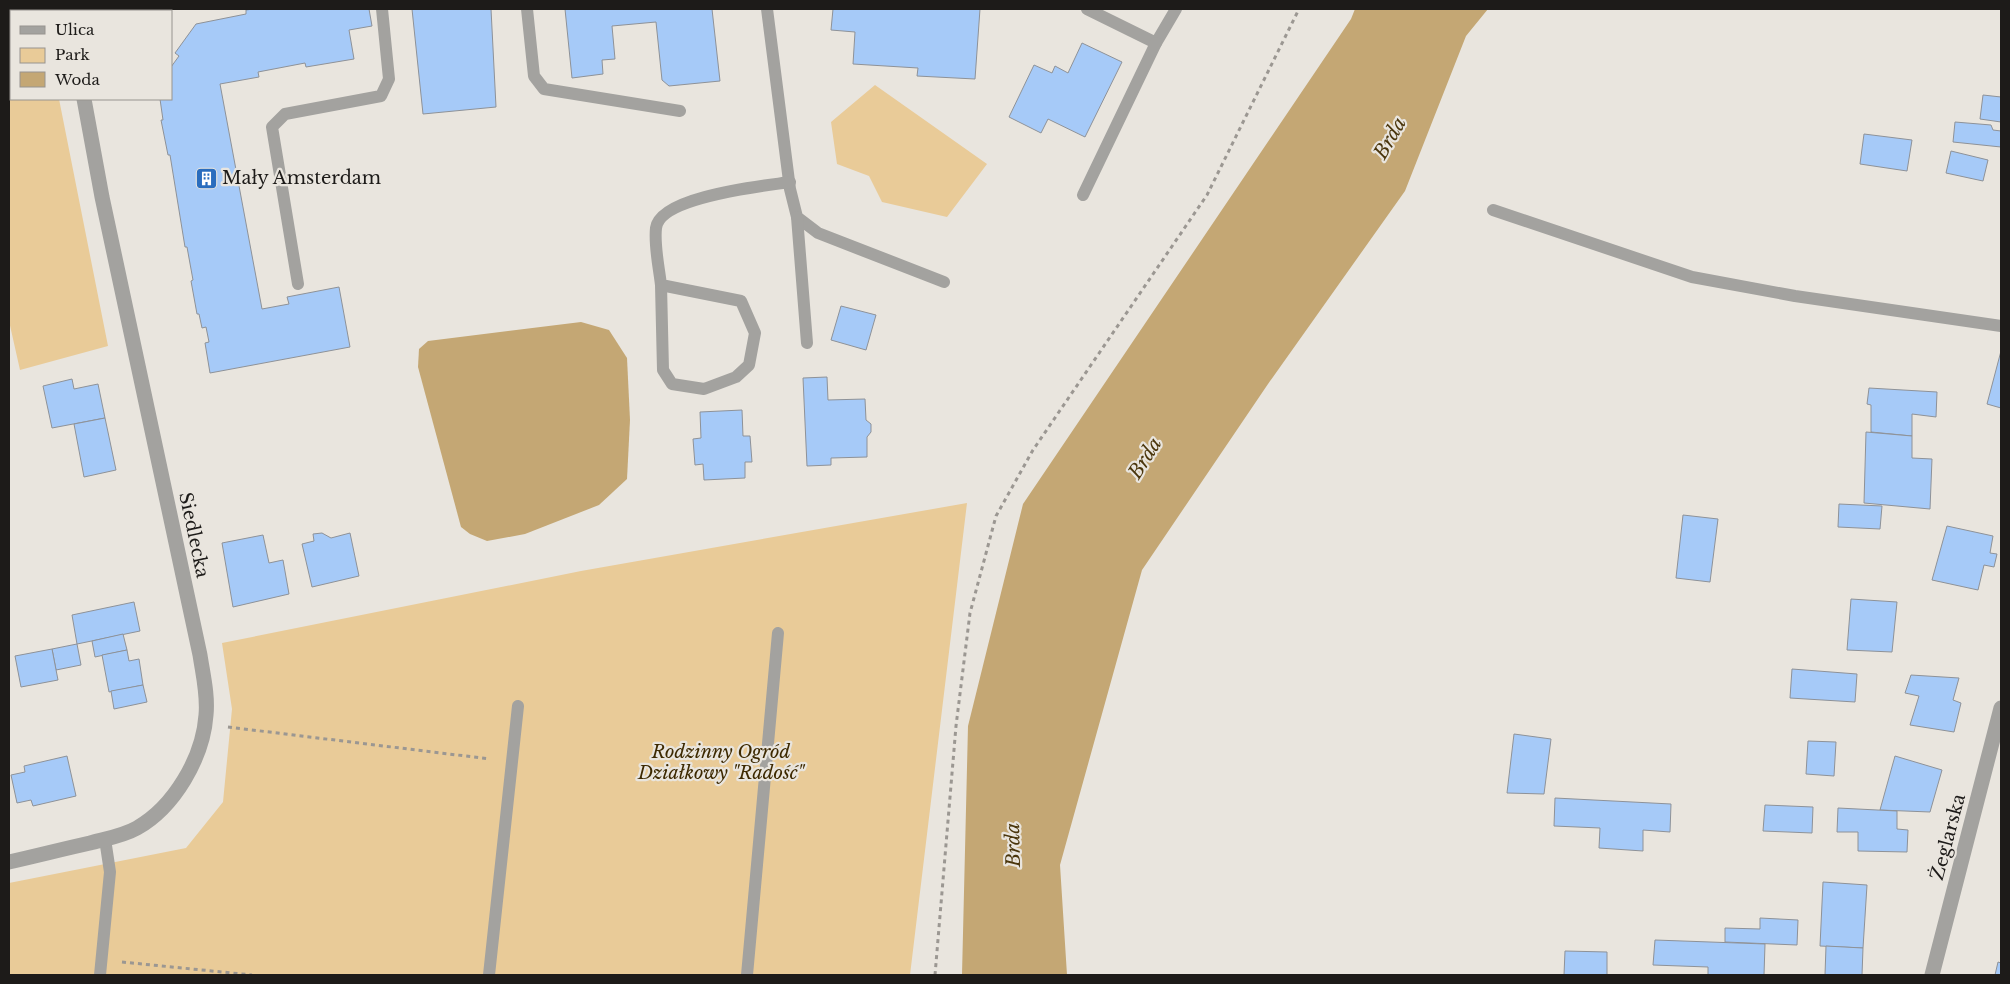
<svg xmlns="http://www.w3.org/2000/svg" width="2010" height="984" font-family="'Libre Baskerville',serif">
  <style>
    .green { fill: #e9cb98 }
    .water { fill: #c4a774 }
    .building { fill: #a6caf8; stroke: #8e9298 }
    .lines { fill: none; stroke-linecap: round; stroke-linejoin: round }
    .path { stroke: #9b9792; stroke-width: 3; stroke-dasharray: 4 4; stroke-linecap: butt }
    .service { stroke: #a3a29f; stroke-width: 12 }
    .minor { stroke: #a3a29f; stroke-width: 15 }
    .tertiary { stroke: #a3a29f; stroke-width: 15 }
    .labels { text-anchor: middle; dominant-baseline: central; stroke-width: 4.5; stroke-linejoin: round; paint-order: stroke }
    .poi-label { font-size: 18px; fill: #1d1b19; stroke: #e9e5de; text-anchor: start }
    .street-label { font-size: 18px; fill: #1d1b19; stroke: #e9e5de }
    .park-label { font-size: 18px; font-style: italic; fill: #3d2900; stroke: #e9e5de }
    .water-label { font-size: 19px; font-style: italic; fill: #4a350b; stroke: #e9e5de }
  </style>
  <rect width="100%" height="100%" fill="#e9e5de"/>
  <g class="green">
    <path d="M11,32V99H59L108,346L20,370L9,321V33Z"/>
    <path d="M875,85L987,164L947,217L882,202L869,176L837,164L831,122Z"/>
    <path d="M967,503L910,975H9V883L186,848L223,802L232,709L222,643L581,571Z"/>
  </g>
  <g class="water">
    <path d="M1355,9H1488L1466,36L1405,191L1268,384L1142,570L1060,865L1067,975H962L968,726L1023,504L1351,19Z"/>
    <path d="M581,322L609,330L627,358L630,420L627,479L599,505L525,534L487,541L470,534L461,527L418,367L419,349L428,341Z"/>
  </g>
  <g class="building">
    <path d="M253,9H369L372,26L349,30L354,59L306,67L305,63L258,72L259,77L220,84L262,309L289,304L287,297L339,287L350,347L210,373L205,343L209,342L206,327L202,328L199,314H197L191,281L193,280L187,247H185L170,155H168L161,120H163L160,99H171V67L179,56L175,53L196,24L246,14V10Z"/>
    <path d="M412,9H491L496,107L423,114Z"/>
    <path d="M565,9H712L720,81L669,86L662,80L656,22L612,26L615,59L602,60L603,74L572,78Z"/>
    <path d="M833,9H980L975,79L917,76L918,68L853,64L855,32L831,30Z"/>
    <path d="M1082,43L1122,62L1085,137L1048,119L1041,133L1009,117L1034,65L1052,73L1055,66L1068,73Z"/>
    <path d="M1983,95L2001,97V122L1980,119Z"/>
    <path d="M1955,122L1991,125L1993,130L2001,131V147L1953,142Z"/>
    <path d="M1864,134L1912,140L1907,171L1860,164Z"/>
    <path d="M1951,151L1988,160L1983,181L1946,173Z"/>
    <path d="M841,306L876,315L866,350L831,340Z"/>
    <path d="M2001,351V408L1987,404Z"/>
    <path d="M827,377L828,400L865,399L866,420L871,424V432L867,437V457L831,458V465L807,466L803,378Z"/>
    <path d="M72,379L74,389L98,384L105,418L52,428L43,386Z"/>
    <path d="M1869,388L1937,392L1936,417L1912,414V436L1871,432V405L1867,404Z"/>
    <path d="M742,410L743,436H750L752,462H745V478L704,480L703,464L695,465L693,439L701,438L700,412Z"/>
    <path d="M105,418L116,470L84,477L74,424Z"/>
    <path d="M1866,432L1912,436V458L1932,459L1930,509L1864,503Z"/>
    <path d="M1839,504L1882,506L1880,529L1838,527Z"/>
    <path d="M1683,515L1718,519L1710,582L1676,578Z"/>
    <path d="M1947,526L1993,536L1990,553L1997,554L1994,567L1984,565L1978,590L1932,580Z"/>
    <path d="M322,533L331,538L350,533L359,576L312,587L302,544L314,541L313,534Z"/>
    <path d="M263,535L269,563L283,560L289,594L233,607L222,543Z"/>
    <path d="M1851,599L1897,602L1892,652L1847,650Z"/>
    <path d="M134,602L140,631L77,644L72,615Z"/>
    <path d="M123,634L127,650L95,657L92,641Z"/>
    <path d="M77,644L81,665L56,670L52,649Z"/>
    <path d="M52,649L58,680L21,687L15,656Z"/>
    <path d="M127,650L129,661L139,659L143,685L109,692L102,655Z"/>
    <path d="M1792,669L1857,674L1855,702L1790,698Z"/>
    <path d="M1911,675L1959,678L1953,700L1961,703L1954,732L1910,725L1919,696L1905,693Z"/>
    <path d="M143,685L147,702L114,709L111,691Z"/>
    <path d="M1514,734L1551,739L1544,794L1507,793Z"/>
    <path d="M1808,741L1836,742L1834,776L1806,774Z"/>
    <path d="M67,756L76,796L33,806L31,800L17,803L11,775L25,772L24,766Z"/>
    <path d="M1895,756L1942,770L1930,812L1880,810Z"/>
    <path d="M1555,798L1671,804L1670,832L1643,830V851L1599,848L1600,828L1554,826Z"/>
    <path d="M1765,805L1813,807L1812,833L1763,831Z"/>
    <path d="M1838,808L1897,811V829L1908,830L1907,852L1858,851V832H1837Z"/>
    <path d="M1823,882L1867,885L1863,948L1820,946Z"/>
    <path d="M1760,918L1798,920L1797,945L1725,942V928L1760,929Z"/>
    <path d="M1655,940L1765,944L1764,975H1708V967L1653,965Z"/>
    <path d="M1826,946L1863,948L1862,975H1825Z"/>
    <path d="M1565,951L1607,952V975H1564Z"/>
    <path d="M1998,962L2001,963V975H1995Z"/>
  </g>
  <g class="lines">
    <g class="path">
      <path d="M21,9V11"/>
      <path d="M114,11L116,9"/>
      <path d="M9,25L11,24"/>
      <path d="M228,727L490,759"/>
      <path d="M122,962L252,975"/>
      <path d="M935,975L956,726L970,613L996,516L1033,450L1207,195L1299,9"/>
    </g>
    <g class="service">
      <path d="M527,9L534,76L544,89L680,111"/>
      <path d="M767,9L790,189L797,217L818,233L944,282"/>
      <path d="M1087,9L1156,43L1176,9"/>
      <path d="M1083,195L1156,43"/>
      <path d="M1493,210L1692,277L1795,296L2001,326"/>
      <path d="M797,217L807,343"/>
      <path d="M298,284L272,127L285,114L381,96L389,79L382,9"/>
      <path d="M661,285L663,370L672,384L704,389L736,377L749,365L755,333L741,301L661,285C659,267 654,246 656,228C660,196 764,186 790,182"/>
      <path d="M100,975L110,872L105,839"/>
      <path d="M489,975L518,706"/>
      <path d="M747,975L778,633"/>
    </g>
    <g class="minor">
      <path d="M81,11V9"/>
      <path d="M9,862C36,856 63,849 90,843C105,839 123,836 137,828C174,807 203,758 206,715C208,695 203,675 200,655L102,197L84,99"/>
    </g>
    <path class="tertiary" d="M1932,975L2001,708"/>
  </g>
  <defs>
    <symbol id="building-square" viewBox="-11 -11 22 22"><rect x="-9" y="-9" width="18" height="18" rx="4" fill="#2a6dbe" stroke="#e9e5de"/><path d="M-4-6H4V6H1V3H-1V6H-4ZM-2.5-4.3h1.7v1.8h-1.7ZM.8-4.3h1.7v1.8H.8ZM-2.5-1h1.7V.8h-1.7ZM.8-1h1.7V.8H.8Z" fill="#fff"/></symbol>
  </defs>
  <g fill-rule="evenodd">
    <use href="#building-square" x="194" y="166" width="25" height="25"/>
  </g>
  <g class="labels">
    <g class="poi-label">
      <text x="222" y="178">Mały Amsterdam</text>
    </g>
    <g class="street-label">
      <text transform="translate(194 535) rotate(78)">Siedlecka</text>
      <text transform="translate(1948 837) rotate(-75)">Żeglarska</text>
    </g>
    <g class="park-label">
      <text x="721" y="752">Rodzinny Ogród<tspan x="721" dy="21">Działkowy "Radość"</tspan></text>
    </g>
    <g class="water-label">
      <text transform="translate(1390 138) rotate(-60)">Brda</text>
      <text transform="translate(1145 458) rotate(-58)">Brda</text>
      <text transform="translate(1013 845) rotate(-91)">Brda</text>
    </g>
  </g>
  <rect width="2010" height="984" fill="none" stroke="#1d1b19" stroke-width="20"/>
  <rect x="10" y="10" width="162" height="90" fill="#e9e5de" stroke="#97948f"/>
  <rect x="20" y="26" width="25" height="8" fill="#a3a29f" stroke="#97948f"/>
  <text x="55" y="35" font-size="15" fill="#1d1b19">Ulica</text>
  <rect x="20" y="48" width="25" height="15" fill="#e9cb98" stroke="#97948f"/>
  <text x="55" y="60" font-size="15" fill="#1d1b19">Park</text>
  <rect x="20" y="72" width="25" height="15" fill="#c4a774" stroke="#97948f"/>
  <text x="55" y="85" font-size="15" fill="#1d1b19">Woda</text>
</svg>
